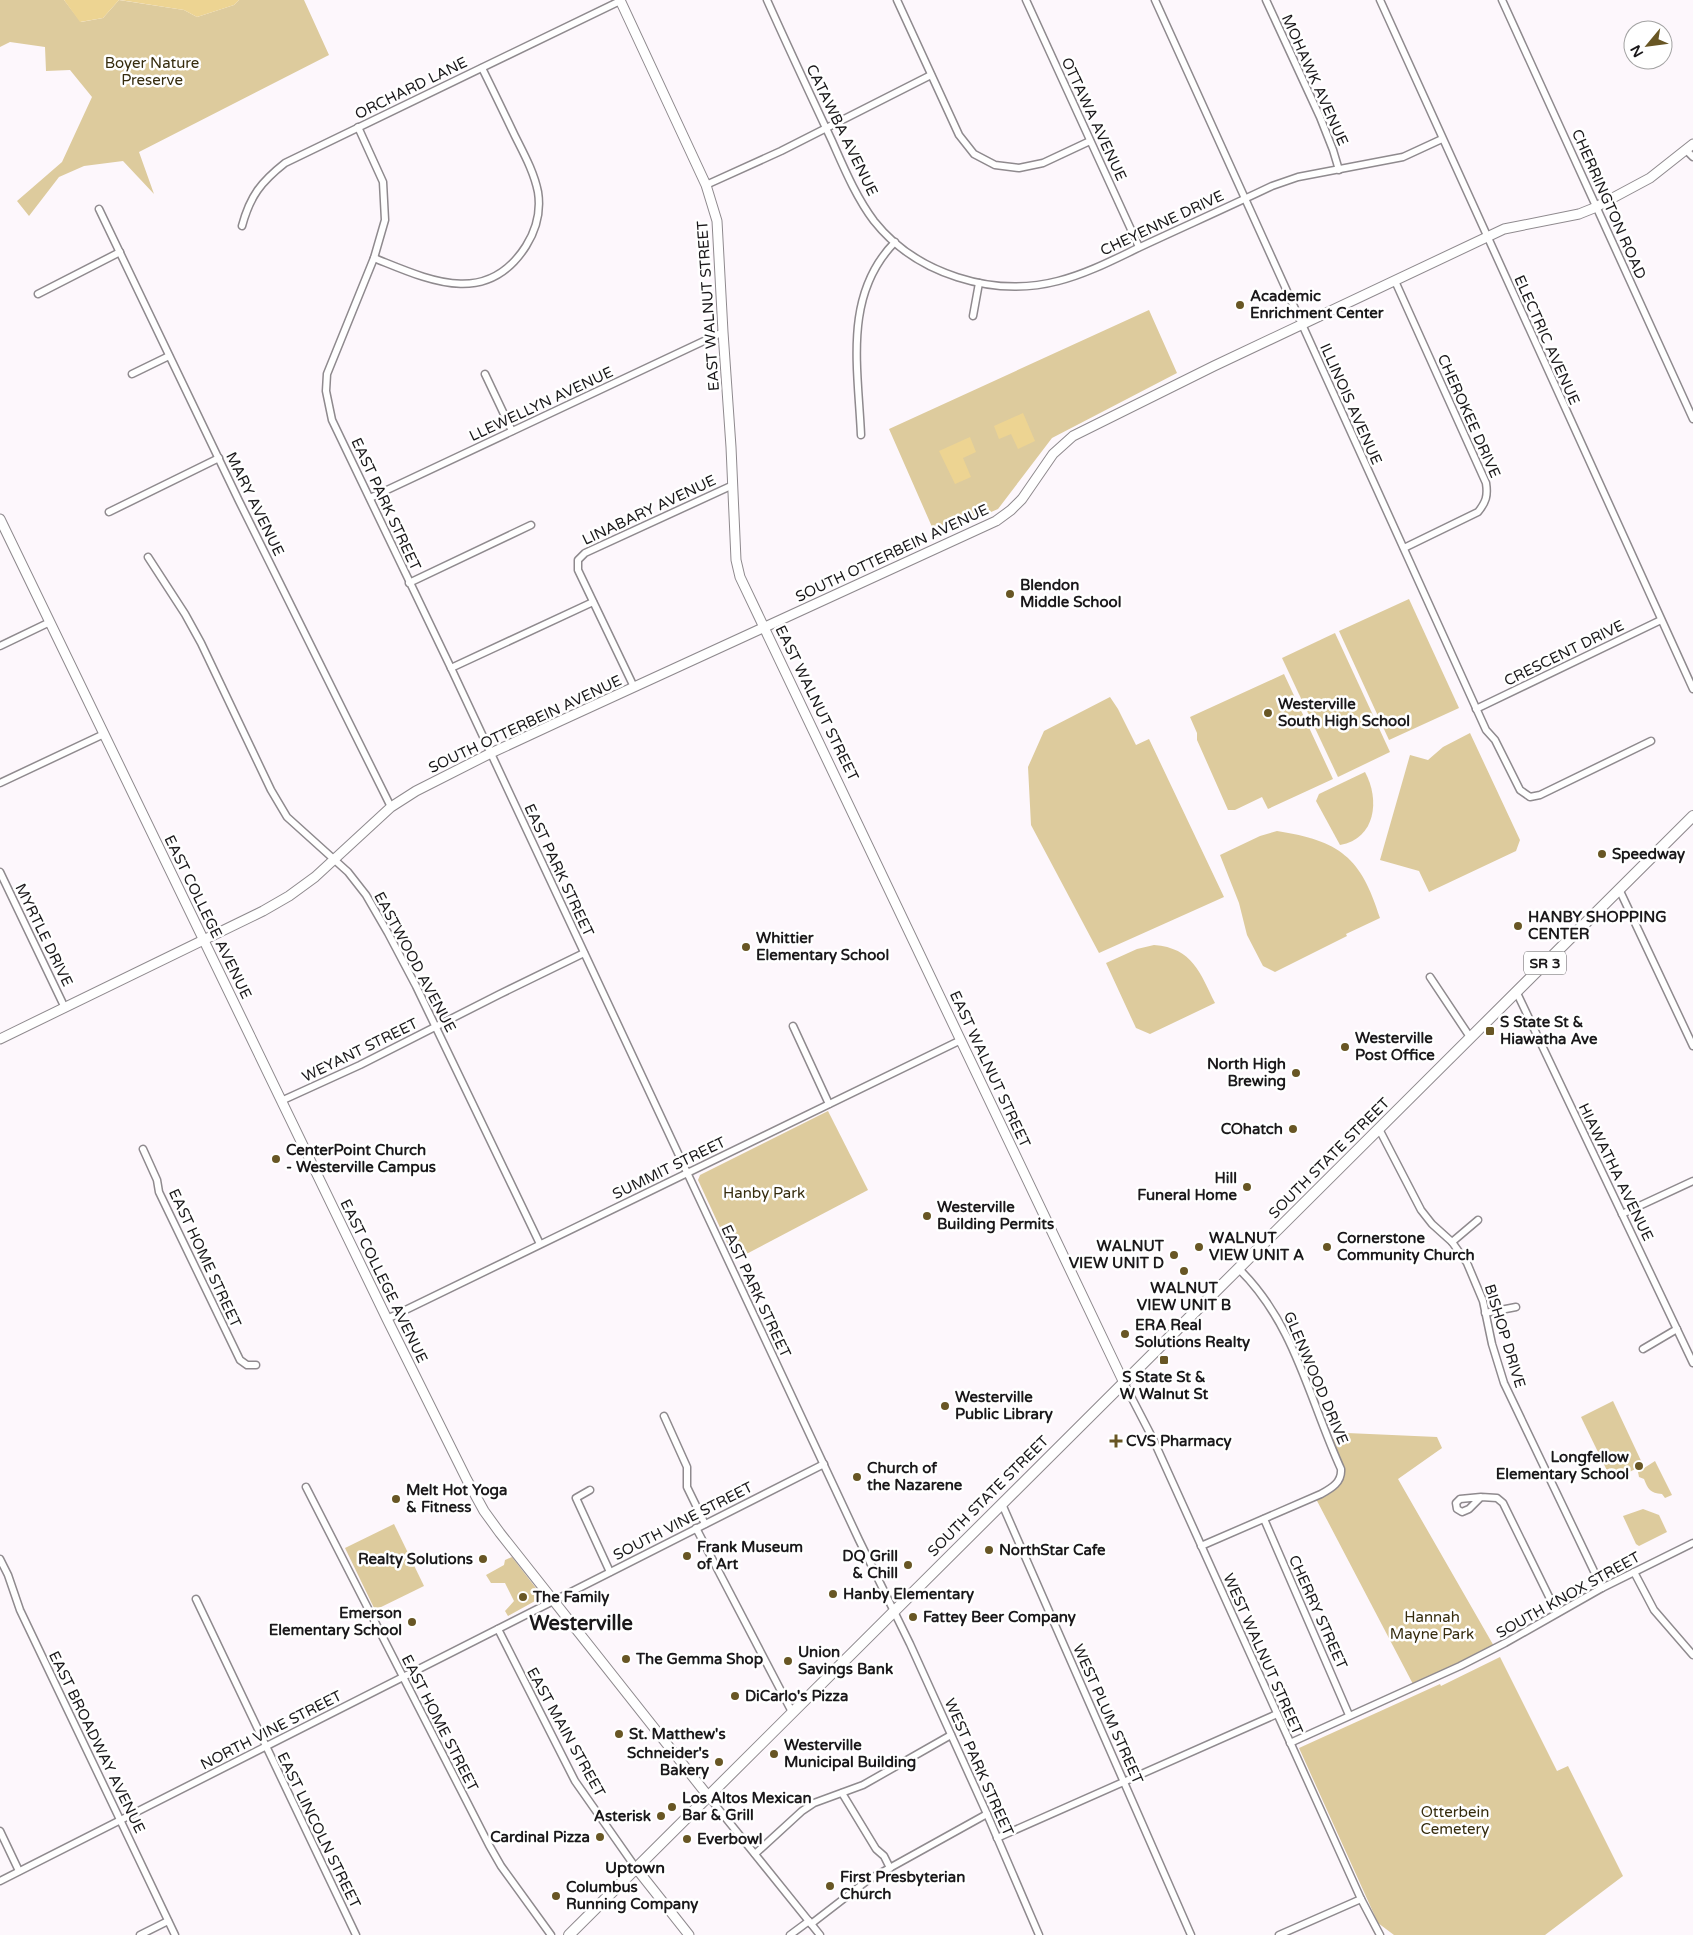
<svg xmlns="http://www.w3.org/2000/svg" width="1693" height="1935" font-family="'Varela Round',sans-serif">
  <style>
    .green { fill: #ddcb9d }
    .water { fill: #edd492 }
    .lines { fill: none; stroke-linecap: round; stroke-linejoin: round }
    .minor-casing { stroke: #8f8a8e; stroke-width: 9 }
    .tertiary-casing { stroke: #8f8a8e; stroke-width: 11 }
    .secondary-casing { stroke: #8f8a8e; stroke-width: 11 }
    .primary-casing { stroke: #8f8a8e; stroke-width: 12 }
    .minor { stroke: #fff; stroke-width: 6 }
    .tertiary { stroke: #fff; stroke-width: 9 }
    .secondary { stroke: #fff; stroke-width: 9 }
    .primary { stroke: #fff; stroke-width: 10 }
    .poi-dot { fill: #685624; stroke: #fff; stroke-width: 2 }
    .labels { text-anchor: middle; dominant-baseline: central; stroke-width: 5; stroke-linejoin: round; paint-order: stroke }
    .shield { fill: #fff; stroke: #5f5d5f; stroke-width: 1 }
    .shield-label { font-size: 14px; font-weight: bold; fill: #1a181a }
    .park-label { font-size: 15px; fill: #362c0e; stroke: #fff }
    .street-label { font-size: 15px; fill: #1a181a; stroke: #fff }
    .poi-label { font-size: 15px; font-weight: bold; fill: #1a181a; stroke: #fff; text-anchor: start }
    .neighbourhood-label { font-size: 16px; font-weight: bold; fill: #1a181a; stroke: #fff }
    .district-label { font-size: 20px; font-weight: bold; fill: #1a181a; stroke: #fff }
  </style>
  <rect width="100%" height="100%" fill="#fdf7fc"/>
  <g class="green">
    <path d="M0,0H64L81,22L103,18L119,0L184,10L197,17L234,5L239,0H304L329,55L139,152L154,194L123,161L84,166L59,177L29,216L17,201L62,162L92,97L70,70L46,71L45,47L10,42L0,47Z"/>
    <path d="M1149,310L1177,373L1052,438L998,509L936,536L889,429Z"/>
    <path d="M1409,599L1459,708L1389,740L1339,631Z"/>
    <path d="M1335,633L1390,752L1338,777L1282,658Z"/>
    <path d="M1284,674L1333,779L1268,809L1262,797L1235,810H1228L1197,740V733L1190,717Z"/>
    <path d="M1110,697L1118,709L1136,745L1149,739L1224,897L1099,953L1031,825L1028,767L1044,731Z"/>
    <path d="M1470,733L1520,840L1516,851L1429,892L1419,871L1380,860L1410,755L1428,760L1443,747Z"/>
    <path d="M1365,772C1380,799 1376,839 1340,845L1316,801L1319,794Z"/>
    <path d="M1277,831C1340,841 1361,857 1380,918L1346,934L1347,936L1275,972L1263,966L1247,935L1239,903L1220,855L1260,836Z"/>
    <path d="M1154,945C1193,948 1200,973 1215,1003L1150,1034L1136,1028L1106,963L1137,949Z"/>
    <path d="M828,1111L868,1190L735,1260L698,1180L700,1175Z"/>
    <path d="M1613,1401L1643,1465L1612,1481L1581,1417Z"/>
    <path d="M1347,1433L1437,1437L1442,1448L1398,1479L1495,1648L1414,1686L1315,1497L1331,1488L1341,1474L1329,1441Z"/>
    <path d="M1655,1461L1672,1495L1665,1498L1662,1494C1650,1493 1648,1489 1644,1479L1639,1477L1638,1472Z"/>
    <path d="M1643,1509L1659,1515L1667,1532L1639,1546L1636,1544L1623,1516Z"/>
    <path d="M394,1524L424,1586L375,1610L345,1548Z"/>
    <path d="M512,1557L539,1592L535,1601L508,1616L505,1611L514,1601L505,1583H491L486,1575L504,1565L505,1560Z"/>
    <path d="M1500,1657L1557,1771L1568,1766L1623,1876L1545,1935H1394L1378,1923L1299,1748L1440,1684L1441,1686Z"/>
  </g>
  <g class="water">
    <path d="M64,0H119L103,18L80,22Z"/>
    <path d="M120,0H239L234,5L197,17L184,10Z"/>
    <path d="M1023,413L1035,441L1018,449L1011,434L999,439L994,426Z"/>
    <path d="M970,437L976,452L963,458L971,477L955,484L939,451Z"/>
  </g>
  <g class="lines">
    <defs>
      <g id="minor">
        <path d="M767,0C788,47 810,94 832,141C844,168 856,197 874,221C916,274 993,298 1058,281C1086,274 1113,260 1138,248C1183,227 1228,207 1272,186L1298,177L1403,157L1442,139"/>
        <path d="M897,0L959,135L974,154L995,165L1019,168L1043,163L1090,141"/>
        <path d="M1026,0L1139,247"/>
        <path d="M1155,0L1486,730L1495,740L1520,790L1530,797L1540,795L1651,741"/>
        <path d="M1266,0L1320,117L1333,150L1339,170"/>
        <path d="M1380,0L1693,689"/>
        <path d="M1502,0L1693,419"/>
        <path d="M358,127L383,182L385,220L374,258L327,374L326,391L332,420L451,668L859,1540L910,1644L987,1814L1039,1935"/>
        <path d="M1686,150L1693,157"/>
        <path d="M706,185L781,151L931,75"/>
        <path d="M99,209L239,501L391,807"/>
        <path d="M242,226C250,196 261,182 285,163L620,1"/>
        <path d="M374,258C427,279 486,309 526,246C536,230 541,211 538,192C534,172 524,154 515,136C504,113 493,90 482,68"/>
        <path d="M1395,281L1486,483C1488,496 1486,502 1478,512L1404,548"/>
        <path d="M38,294L120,252"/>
        <path d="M973,316L979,283"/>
        <path d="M132,374L169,356"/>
        <path d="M485,374L512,431"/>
        <path d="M861,435C858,367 843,295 895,242"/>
        <path d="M370,498L723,332"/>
        <path d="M109,512L219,458"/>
        <path d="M148,557L185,614L201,643L271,790L287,817L348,872L366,895L388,933L416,986L540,1244"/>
        <path d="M409,583L531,525"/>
        <path d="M0,646L50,622"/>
        <path d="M451,668L593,602"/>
        <path d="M634,687L578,570V560L585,553L733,485"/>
        <path d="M1476,709L1661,620"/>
        <path d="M0,783L104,734"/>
        <path d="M0,872L65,1008"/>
        <path d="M1619,889L1693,1046"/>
        <path d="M1430,977L1470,1037"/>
        <path d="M1516,991L1693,1363"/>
        <path d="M793,1026L829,1104"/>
        <path d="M281,1101L360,1065L500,994L584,953"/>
        <path d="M1379,1129L1421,1210L1432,1224L1452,1242L1467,1263L1483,1301L1492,1344L1504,1383L1602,1588"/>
        <path d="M143,1149L157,1180L159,1192L240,1360L247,1365H256"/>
        <path d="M1622,1214L1693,1181"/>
        <path d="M1452,1242L1478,1220"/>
        <path d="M1485,1313L1516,1307"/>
        <path d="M387,1319L961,1040"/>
        <path d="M1643,1349L1677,1329"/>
        <path d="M1124,1383L1153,1439L1361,1899L1380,1935"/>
        <path d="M664,1416L687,1467V1487L705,1524"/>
        <path d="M306,1487L489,1845L501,1866L551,1935"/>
        <path d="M590,1490L576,1498L610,1572"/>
        <path d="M1481,1497L1460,1499L1456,1503L1457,1509L1462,1512L1469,1509L1481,1497L1497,1498L1503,1503L1557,1613"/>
        <path d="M1002,1504L1191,1935"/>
        <path d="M1264,1519L1349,1715"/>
        <path d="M696,1528L792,1712"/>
        <path d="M1201,1546L1321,1494C1332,1488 1342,1482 1341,1469C1309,1399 1295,1324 1239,1269"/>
        <path d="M0,1559L8,1575L20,1610L175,1935"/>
        <path d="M1634,1572L1654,1610L1693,1655"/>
        <path d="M196,1599L356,1935"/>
        <path d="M498,1629L575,1781L636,1868"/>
        <path d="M1290,1743L1460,1666L1505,1643L1602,1588L1693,1543"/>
        <path d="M842,1793L876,1849L884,1856L890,1868"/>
        <path d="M708,1796L820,1935"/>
        <path d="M0,1831L19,1871"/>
        <path d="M997,1838L1277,1714"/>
        <path d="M755,1854L802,1811L814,1803L863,1785L951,1735"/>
        <path d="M0,1881L824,1464"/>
        <path d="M811,1924L868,1880L987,1814"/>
        <path d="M140,1935L168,1921"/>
        <path d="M790,1935L809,1921"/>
        <path d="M1279,1935L1361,1899"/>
      </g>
      <g id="tertiary">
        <path d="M0,519L387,1319L467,1480L484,1511L500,1533L708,1796"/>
        <path d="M0,1039L263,911L289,896L315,877L391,807L416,791L491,753L560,721L996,521L1011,510L1022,499L1053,454L1073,436L1214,366L1504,229L1579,214L1594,208L1650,178L1693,144"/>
      </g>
      <g id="secondary">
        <path d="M620,0L706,185L717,221L723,332L731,447L736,560L740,577L1124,1383"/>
        <path d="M636,1868L689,1935"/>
      </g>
      <path id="primary" d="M569,1935L1693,816"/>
    </defs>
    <use href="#minor" class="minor-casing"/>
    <use href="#tertiary" class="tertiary-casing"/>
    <use href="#secondary" class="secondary-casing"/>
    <use href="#primary" class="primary-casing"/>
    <use href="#minor" class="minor"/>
    <use href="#tertiary" class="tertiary"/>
    <use href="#secondary" class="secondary"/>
    <use href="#primary" class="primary"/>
  </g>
  <g class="poi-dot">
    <circle cx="1240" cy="305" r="5"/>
    <circle cx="1010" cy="594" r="5"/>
    <circle cx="1268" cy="713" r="5"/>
    <circle cx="1602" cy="854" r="5"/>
    <circle cx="1518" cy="926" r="5"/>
    <circle cx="746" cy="947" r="5"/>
    <rect x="1485" y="1026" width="10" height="10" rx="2.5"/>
    <circle cx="1345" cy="1047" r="5"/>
    <circle cx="1296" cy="1073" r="5"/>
    <circle cx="1293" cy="1129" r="5"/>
    <circle cx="276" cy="1159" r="5"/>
    <circle cx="1247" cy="1187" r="5"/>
    <circle cx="927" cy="1216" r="5"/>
    <circle cx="1199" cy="1247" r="5"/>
    <circle cx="1327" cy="1247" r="5"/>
    <circle cx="1174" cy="1255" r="5"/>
    <circle cx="1184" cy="1271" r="5"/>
    <circle cx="1125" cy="1334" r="5"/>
    <rect x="1159" y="1355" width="10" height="10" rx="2.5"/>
    <circle cx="945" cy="1406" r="5"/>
    <path d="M1113.5 1433.5h5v5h5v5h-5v5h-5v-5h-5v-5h5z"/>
    <circle cx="1639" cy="1466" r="5"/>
    <circle cx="857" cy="1477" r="5"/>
    <circle cx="396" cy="1499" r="5"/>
    <circle cx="989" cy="1550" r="5"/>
    <circle cx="687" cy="1556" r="5"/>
    <circle cx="483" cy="1559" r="5"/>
    <circle cx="908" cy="1565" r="5"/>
    <circle cx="833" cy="1594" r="5"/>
    <circle cx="523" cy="1597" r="5"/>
    <circle cx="913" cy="1617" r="5"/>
    <circle cx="412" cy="1622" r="5"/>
    <circle cx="626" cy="1659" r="5"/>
    <circle cx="788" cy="1661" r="5"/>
    <circle cx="735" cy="1696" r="5"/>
    <circle cx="619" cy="1734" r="5"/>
    <circle cx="774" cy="1754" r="5"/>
    <circle cx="719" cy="1762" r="5"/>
    <circle cx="672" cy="1807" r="5"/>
    <circle cx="661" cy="1816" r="5"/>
    <circle cx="600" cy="1837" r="5"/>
    <circle cx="687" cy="1839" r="5"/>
    <circle cx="830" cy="1886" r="5"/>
    <circle cx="556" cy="1896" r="5"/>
  </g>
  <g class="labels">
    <rect class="shield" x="1524" y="951.5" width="42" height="23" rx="4"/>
    <g class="shield-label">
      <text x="1545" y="963">SR 3</text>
    </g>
    <g class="park-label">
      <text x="152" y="63">Boyer Nature<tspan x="152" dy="17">Preserve</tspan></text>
      <text x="764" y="1193">Hanby Park</text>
      <text x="1432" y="1617">Hannah<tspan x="1432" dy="17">Mayne Park</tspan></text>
      <text x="1455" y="1812">Otterbein<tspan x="1455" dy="17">Cemetery</tspan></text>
    </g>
    <g class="street-label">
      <text transform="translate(1315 80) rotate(66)">MOHAWK AVENUE</text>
      <text transform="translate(411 88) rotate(-26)">ORCHARD LANE</text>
      <text transform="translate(1094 119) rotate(65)">OTTAWA AVENUE</text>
      <text transform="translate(842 130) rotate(64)">CATAWBA AVENUE</text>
      <text transform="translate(1609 204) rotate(66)">CHERRINGTON ROAD</text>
      <text transform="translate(1162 223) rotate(-25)">CHEYENNE DRIVE</text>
      <text transform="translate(708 306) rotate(-94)">EAST WALNUT STREET</text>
      <text transform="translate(1547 340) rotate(66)">ELECTRIC AVENUE</text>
      <text transform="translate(541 404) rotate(-25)">LLEWELLYN AVENUE</text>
      <text transform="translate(1351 404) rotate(66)">ILLINOIS AVENUE</text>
      <text transform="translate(1469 416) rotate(66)">CHEROKEE DRIVE</text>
      <text transform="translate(255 504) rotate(64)">MARY AVENUE</text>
      <text transform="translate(386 504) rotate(65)">EAST PARK STREET</text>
      <text transform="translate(649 510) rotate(-25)">LINABARY AVENUE</text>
      <text transform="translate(892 553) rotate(-25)">SOUTH OTTERBEIN AVENUE</text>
      <text transform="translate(1564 653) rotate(-26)">CRESCENT DRIVE</text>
      <text transform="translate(817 703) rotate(64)">EAST WALNUT STREET</text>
      <text transform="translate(525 724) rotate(-25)">SOUTH OTTERBEIN AVENUE</text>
      <text transform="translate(559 870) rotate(65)">EAST PARK STREET</text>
      <text transform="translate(208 917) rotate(64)">EAST COLLEGE AVENUE</text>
      <text transform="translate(44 935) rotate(64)">MYRTLE DRIVE</text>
      <text transform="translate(415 962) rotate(62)">EASTWOOD AVENUE</text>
      <text transform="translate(360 1050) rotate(-26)">WEYANT STREET</text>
      <text transform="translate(990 1069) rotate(65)">EAST WALNUT STREET</text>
      <text transform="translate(1329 1158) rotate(-45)">SOUTH STATE STREET</text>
      <text transform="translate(669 1168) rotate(-26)">SUMMIT STREET</text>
      <text transform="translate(1616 1172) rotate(64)">HIAWATHA AVENUE</text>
      <text transform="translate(205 1258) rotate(65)">EAST HOME STREET</text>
      <text transform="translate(384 1281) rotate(64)">EAST COLLEGE AVENUE</text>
      <text transform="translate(756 1291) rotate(65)">EAST PARK STREET</text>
      <text transform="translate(1505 1336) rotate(73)">BISHOP DRIVE</text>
      <text transform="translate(1316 1378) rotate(67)">GLENWOOD DRIVE</text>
      <text transform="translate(988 1496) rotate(-45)">SOUTH STATE STREET</text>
      <text transform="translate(683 1521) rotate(-27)">SOUTH VINE STREET</text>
      <text transform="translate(1568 1595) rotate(-29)">SOUTH KNOX STREET</text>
      <text transform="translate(1318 1612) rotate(66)">CHERRY STREET</text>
      <text transform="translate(1263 1654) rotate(66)">WEST WALNUT STREET</text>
      <text transform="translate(1108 1714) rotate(66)">WEST PLUM STREET</text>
      <text transform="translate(440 1723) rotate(63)">EAST HOME STREET</text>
      <text transform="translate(271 1730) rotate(-27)">NORTH VINE STREET</text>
      <text transform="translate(566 1732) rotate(61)">EAST MAIN STREET</text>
      <text transform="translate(97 1742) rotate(64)">EAST BROADWAY AVENUE</text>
      <text transform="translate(979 1767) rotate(66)">WEST PARK STREET</text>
      <text transform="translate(319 1830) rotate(64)">EAST LINCOLN STREET</text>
    </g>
    <g class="poi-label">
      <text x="1250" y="296">Academic<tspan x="1250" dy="17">Enrichment Center</tspan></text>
      <text x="1020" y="585">Blendon<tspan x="1020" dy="17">Middle School</tspan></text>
      <text x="1278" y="704">Westerville<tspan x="1278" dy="17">South High School</tspan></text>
      <text x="1612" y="854">Speedway</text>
      <text x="1528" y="917">HANBY SHOPPING<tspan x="1528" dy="17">CENTER</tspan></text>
      <text x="756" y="938">Whittier<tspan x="756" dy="17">Elementary School</tspan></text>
      <text x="1500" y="1022">S State St &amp;<tspan x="1500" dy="17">Hiawatha Ave</tspan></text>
      <text x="1355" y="1038">Westerville<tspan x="1355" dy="17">Post Office</tspan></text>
      <text x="1286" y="1064" text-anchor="end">North High<tspan x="1286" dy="17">Brewing</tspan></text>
      <text x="1283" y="1129" text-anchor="end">COhatch</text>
      <text x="286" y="1150">CenterPoint Church<tspan x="286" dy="17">- Westerville Campus</tspan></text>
      <text x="1237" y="1178" text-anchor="end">Hill<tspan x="1237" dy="17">Funeral Home</tspan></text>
      <text x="937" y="1207">Westerville<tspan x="937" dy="17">Building Permits</tspan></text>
      <text x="1209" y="1238">WALNUT<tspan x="1209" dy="17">VIEW UNIT A</tspan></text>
      <text x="1337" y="1238">Cornerstone<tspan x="1337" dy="17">Community Church</tspan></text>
      <text x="1164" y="1246" text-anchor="end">WALNUT<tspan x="1164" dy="17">VIEW UNIT D</tspan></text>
      <text x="1184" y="1288" text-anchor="middle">WALNUT<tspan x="1184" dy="17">VIEW UNIT B</tspan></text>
      <text x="1135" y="1325">ERA Real<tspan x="1135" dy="17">Solutions Realty</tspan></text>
      <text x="1164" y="1377" text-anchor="middle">S State St &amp;<tspan x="1164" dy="17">W Walnut St</tspan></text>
      <text x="955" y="1397">Westerville<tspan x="955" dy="17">Public Library</tspan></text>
      <text x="1126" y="1441">CVS Pharmacy</text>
      <text x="1629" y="1457" text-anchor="end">Longfellow<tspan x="1629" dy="17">Elementary School</tspan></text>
      <text x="867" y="1468">Church of<tspan x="867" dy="17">the Nazarene</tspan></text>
      <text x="406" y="1490">Melt Hot Yoga<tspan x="406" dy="17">&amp; Fitness</tspan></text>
      <text x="697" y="1547">Frank Museum<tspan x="697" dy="17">of Art</tspan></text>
      <text x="999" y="1550">NorthStar Cafe</text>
      <text x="898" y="1556" text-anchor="end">DQ Grill<tspan x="898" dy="17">&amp; Chill</tspan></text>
      <text x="473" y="1559" text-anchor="end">Realty Solutions</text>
      <text x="843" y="1594">Hanby Elementary</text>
      <text x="533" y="1597">The Family</text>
      <text x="402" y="1613" text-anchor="end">Emerson<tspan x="402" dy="17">Elementary School</tspan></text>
      <text x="923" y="1617">Fattey Beer Company</text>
      <text x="798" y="1652">Union<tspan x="798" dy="17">Savings Bank</tspan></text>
      <text x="636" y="1659">The Gemma Shop</text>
      <text x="745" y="1696">DiCarlo's Pizza</text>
      <text x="629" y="1734">St. Matthew's</text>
      <text x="784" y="1745">Westerville<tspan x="784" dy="17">Municipal Building</tspan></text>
      <text x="709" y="1753" text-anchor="end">Schneider's<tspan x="709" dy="17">Bakery</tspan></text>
      <text x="682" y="1798">Los Altos Mexican<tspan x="682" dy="17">Bar &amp; Grill</tspan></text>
      <text x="651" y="1816" text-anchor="end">Asterisk</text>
      <text x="590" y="1837" text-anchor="end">Cardinal Pizza</text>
      <text x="697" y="1839">Everbowl</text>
      <text x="840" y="1877">First Presbyterian<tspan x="840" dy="17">Church</tspan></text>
      <text x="566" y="1887">Columbus<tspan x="566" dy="17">Running Company</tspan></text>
    </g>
    <g class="neighbourhood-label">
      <text x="635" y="1868">Uptown</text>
    </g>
    <g class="district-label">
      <text x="581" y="1624">Westerville</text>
    </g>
  </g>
  <g transform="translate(1648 45) rotate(241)"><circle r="24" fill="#ffffff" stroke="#a3a3a3"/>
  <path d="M0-4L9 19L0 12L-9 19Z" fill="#685624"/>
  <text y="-8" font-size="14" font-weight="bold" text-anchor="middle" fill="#1a181a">N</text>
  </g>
</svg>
